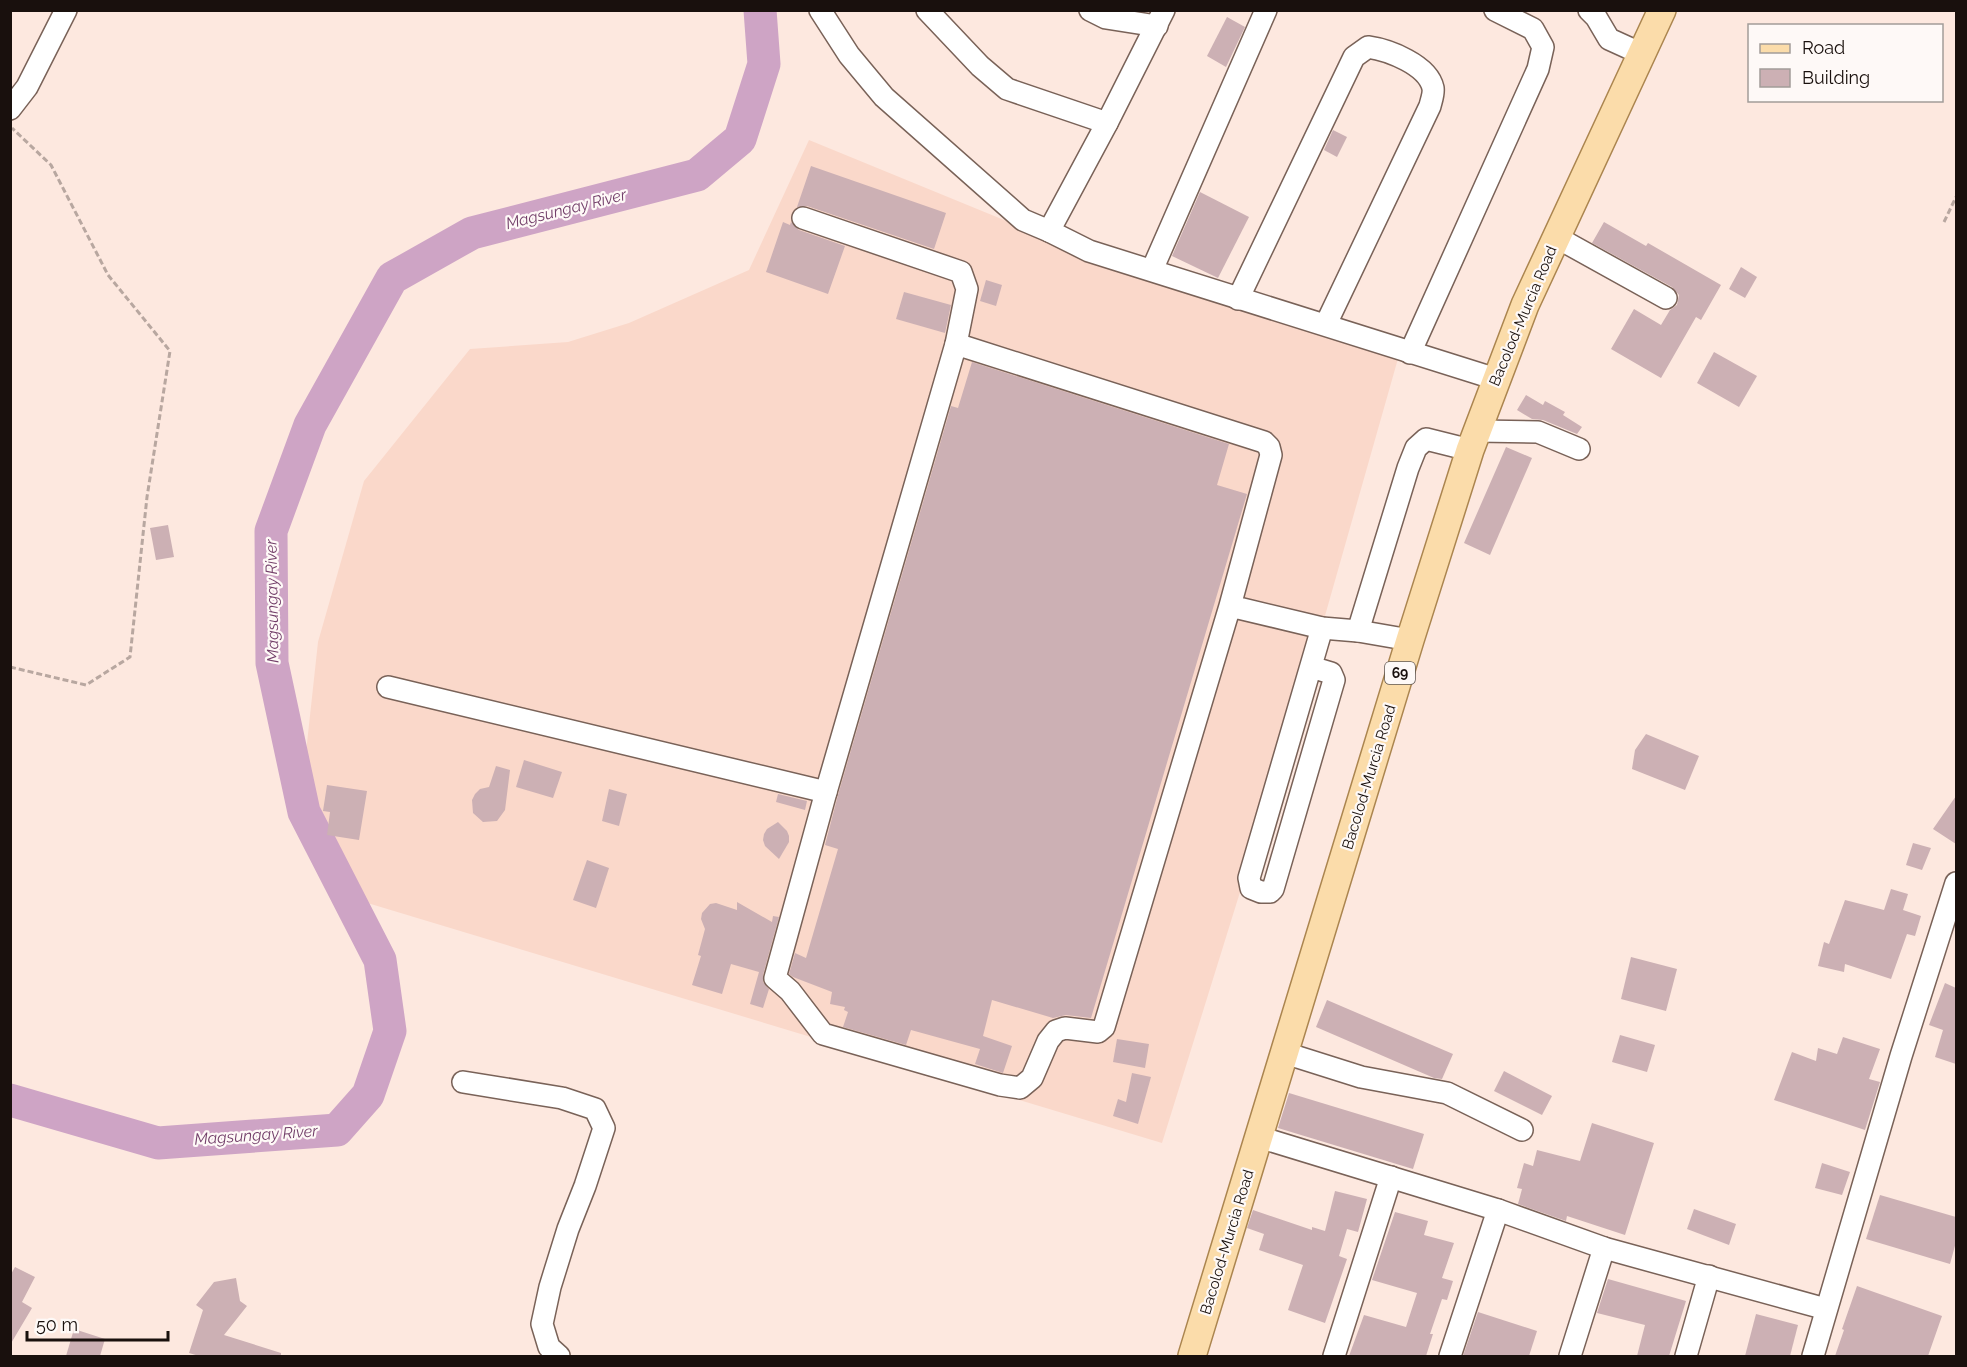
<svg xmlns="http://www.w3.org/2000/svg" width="1967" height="1367" font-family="Raleway,sans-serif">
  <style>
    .built { fill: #fad8ca }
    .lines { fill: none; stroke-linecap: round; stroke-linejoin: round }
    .river { stroke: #cea4c5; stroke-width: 33 }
    .building { fill: #ccb0b4 }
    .minor-casing { stroke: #796258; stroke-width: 24 }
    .major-casing { stroke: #ab854f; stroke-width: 30 }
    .path { stroke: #b8a7a0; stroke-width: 3; stroke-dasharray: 6 3; stroke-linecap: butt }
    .minor { stroke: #fff; stroke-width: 21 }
    .major { stroke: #fbdcaa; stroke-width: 27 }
    .labels { text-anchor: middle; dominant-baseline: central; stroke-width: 4.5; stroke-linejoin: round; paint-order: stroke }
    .shield { fill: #fef9f7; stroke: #5e5653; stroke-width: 1.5 }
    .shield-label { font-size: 14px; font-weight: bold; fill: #19100d }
    .street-label { font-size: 15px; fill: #19100d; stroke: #fef9f7 }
    .water-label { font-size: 16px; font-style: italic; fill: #723e69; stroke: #fef9f7 }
  </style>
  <rect width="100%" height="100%" fill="#fde8df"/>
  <path class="built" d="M809,140L1031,231L1403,341L1315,651L1162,1143L341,895L303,780L318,642L364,481L470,349L568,342L629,323L749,270Z"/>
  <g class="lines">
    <path class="river" d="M10,1100L158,1143L337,1130L368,1095L390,1031L380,960L304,812L272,663L271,531L310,425L392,278L472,233L697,175L740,139L764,64L760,10"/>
  </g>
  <g class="building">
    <path d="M1227,17L1245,27L1226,67L1207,56Z"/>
    <path d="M1333,130L1347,137L1337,157L1324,150Z"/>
    <path d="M811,166L946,213L934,249L807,206L797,207Z"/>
    <path d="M1200,192L1249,217L1218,278L1172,256Z"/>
    <path d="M783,222L790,225L791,222L799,230L845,246L828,294L766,272Z"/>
    <path d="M1604,222L1646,246L1648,243L1721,285L1701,320L1696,317L1661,378L1611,349L1634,309L1661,325L1670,310L1677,305L1679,295L1672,287L1592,243Z"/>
    <path d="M1741,267L1757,277L1745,298L1729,289Z"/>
    <path d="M986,280L1002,285L996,306L980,301Z"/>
    <path d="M904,292L951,305L945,333L896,319Z"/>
    <path d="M1714,352L1757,376L1739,407L1697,383Z"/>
    <path d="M972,362L1229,444L1217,485L1247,494L1091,1018L1066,1015L1053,1018L992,1000L983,1036L1012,1046L1003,1073L975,1064L980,1049L911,1030L906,1045L843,1027L848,1012L844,1010L845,1007L830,1004L832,992L793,977L789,974L795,953L806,958L838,849L825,845L838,795L951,406L958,408Z"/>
    <path d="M1526,395L1543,405L1545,401L1565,412L1563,415L1582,427L1577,434L1543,420L1532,419L1517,410Z"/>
    <path d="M1506,447L1532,458L1490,555L1464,543Z"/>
    <path d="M168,525L174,557L156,560L150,528Z"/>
    <path d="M1646,734L1699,756L1685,790L1632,769L1635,750Z"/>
    <path d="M524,760L562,772L553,798L516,787Z"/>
    <path d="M496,766L510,770L505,810L497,821L483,822L473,813L472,800L475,794L480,789L489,787Z"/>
    <path d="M327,785L367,791L359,840L327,835L330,812L323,811Z"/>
    <path d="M609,789L627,794L619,826L602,821Z"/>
    <path d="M778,794L807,801L805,810L776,802Z"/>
    <path d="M1956,796V844L1933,829Z"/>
    <path d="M778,822L787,831L789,836V842L779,859L765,846L763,840L764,834L767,829Z"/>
    <path d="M1913,843L1931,848L1922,870L1906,865Z"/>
    <path d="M587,860L609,868L596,908L573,900Z"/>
    <path d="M1891,889L1908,894L1903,910L1921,916L1915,936L1907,934L1891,979L1845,964L1844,972L1818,966L1824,942L1829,944L1845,900L1884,910Z"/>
    <path d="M737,902L772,922L773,916L779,917L763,975V982L769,989L763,1008L750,1004L759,972L731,964L722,994L692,985L701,956L698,955L705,929L701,919L702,913L710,904L716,903L737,910Z"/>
    <path d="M1631,957L1677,969L1666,1011L1621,999Z"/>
    <path d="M1945,983L1956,988V1064L1935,1057L1943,1030L1929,1025Z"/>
    <path d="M1327,1000L1453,1054L1442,1079L1434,1078L1316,1027Z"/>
    <path d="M1620,1035L1655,1045L1647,1072L1612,1062Z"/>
    <path d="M1843,1037L1880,1049L1869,1079L1880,1082L1865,1130L1774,1100L1792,1052L1816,1061L1818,1048L1837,1054Z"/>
    <path d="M1117,1039L1149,1044L1145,1068L1113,1062Z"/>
    <path d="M1504,1071L1552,1096L1542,1115L1494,1091Z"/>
    <path d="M1132,1073L1151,1077L1138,1124L1113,1116L1118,1099L1126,1102Z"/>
    <path d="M1289,1093L1424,1134L1413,1169L1278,1128Z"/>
    <path d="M1592,1123L1654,1143L1625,1235L1567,1216L1566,1221L1518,1204L1522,1189L1517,1188L1524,1163L1533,1166L1537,1150L1580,1161Z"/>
    <path d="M1822,1163L1850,1172L1842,1195L1815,1188Z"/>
    <path d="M1335,1191L1367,1199L1358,1232L1347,1229L1339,1256L1347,1259L1325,1323L1288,1310L1303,1265L1259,1250L1264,1234L1247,1228L1253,1210L1312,1230V1227L1325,1231Z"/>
    <path d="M1880,1195L1956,1217V1242L1950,1264L1866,1239Z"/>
    <path d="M1694,1209L1736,1224L1729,1245L1687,1229Z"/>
    <path d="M1395,1212L1428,1221L1424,1235L1454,1243L1442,1278L1453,1281L1447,1300L1442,1299L1430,1334H1433L1426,1356H1349L1364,1315L1406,1327L1417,1293L1372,1280Z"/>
    <path d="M15,1267L35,1277L22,1302L32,1308L10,1345V1276Z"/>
    <path d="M236,1278L240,1301L247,1306L224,1335L281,1353V1356H199L189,1353L203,1310L196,1305L214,1282Z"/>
    <path d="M1608,1279L1686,1301L1669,1356H1637L1645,1325L1597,1313Z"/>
    <path d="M1857,1286L1942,1316L1928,1356H1835L1844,1330L1842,1329Z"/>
    <path d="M1478,1312L1537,1331L1529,1356H1463Z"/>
    <path d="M1756,1314L1798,1325L1790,1356H1745Z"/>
    <path d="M74,1329L105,1339L100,1356H66Z"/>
  </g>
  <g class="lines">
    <defs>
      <g id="minor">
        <path d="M820,10L849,55L884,97L1023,220L1049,231"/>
        <path d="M927,10L980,66L1007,89L1107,123"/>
        <path d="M1090,10L1106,18L1157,26"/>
        <path d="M1164,10L1107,123L1049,231L1089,251L1496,379"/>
        <path d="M1589,10L1596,17L1609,39L1642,54"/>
        <path d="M10,109L27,87L66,10"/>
        <path d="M803,218L961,272L967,289L956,344"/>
        <path d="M1556,237L1666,298"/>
        <path d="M1152,270L1266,10"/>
        <path d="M1238,299L1354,57L1368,47C1389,50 1428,65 1433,88C1434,94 1431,101 1430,106L1326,324"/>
        <path d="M1410,353L1538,69L1543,47L1533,29L1495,10"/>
        <path d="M1477,431L1538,432L1579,449"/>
        <path d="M1230,606L1271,455L1269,447L1264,442L956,344L826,792L775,978L790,991L823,1034L1000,1085L1020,1088L1032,1078L1048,1041L1056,1031L1065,1028L1098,1032L1104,1027L1230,606L1322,628L1358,631L1410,640"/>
        <path d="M1358,631L1408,468L1416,448L1426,439L1470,450"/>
        <path d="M1311,667L1331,673L1334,680L1273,889L1270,892H1261L1251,888L1249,878L1322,628"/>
        <path d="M388,687L826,792"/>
        <path d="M1285,1053L1361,1077L1447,1093L1522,1130"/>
        <path d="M463,1082L562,1098L595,1109L604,1128L585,1186L568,1229L550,1287L542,1324L549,1347L559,1356"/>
        <path d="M1259,1137L1498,1210L1604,1248L1826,1309"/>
        <path d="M1334,1356L1391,1177"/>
        <path d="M1450,1356L1498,1210"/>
        <path d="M1570,1356L1604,1248"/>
        <path d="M1686,1356L1709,1276"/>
        <path d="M1813,1356L1901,1056L1956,883"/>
      </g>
      <path id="major" d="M1192,1356L1410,640L1470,450L1525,305L1662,10"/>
    </defs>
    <use href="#minor" class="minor-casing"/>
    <use href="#major" class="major-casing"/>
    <g class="path">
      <path d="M1944,222L1956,197"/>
      <path d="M10,667L86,685L130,657L147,497L170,351L108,275L51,165L12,128"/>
    </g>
    <use href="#minor" class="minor"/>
    <use href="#major" class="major"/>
  </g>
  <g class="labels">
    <rect class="shield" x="1385" y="662" width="30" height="22" rx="4.5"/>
    <g class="shield-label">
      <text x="1400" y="673">69</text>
    </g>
    <g class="street-label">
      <text transform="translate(1523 316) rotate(-67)">Bacolod-Murcia Road</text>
      <text transform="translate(1369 777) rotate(-73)">Bacolod-Murcia Road</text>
      <text transform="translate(1227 1242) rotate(-73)">Bacolod-Murcia Road</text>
    </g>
    <g class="water-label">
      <text transform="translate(566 209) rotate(-14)">Magsungay River</text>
      <text transform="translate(272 601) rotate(-91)">Magsungay River</text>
      <text transform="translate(256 1135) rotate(-4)">Magsungay River</text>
    </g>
  </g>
  <rect width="1967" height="1367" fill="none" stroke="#19100d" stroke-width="24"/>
  <rect x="1748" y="24" width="195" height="78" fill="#fef9f7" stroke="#a29c99" stroke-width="1.5"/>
  <rect x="1760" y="44" width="30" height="9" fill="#fbdcaa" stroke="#a29c99" stroke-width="1.5"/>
  <text x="1802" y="54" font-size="18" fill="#19100d">Road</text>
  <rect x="1760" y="69" width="30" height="18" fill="#ccb0b4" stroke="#a29c99" stroke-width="1.5"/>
  <text x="1802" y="84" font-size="18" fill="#19100d">Building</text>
  <path d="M27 1331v9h141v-9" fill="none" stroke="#19100d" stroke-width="3"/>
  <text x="36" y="1331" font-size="18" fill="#19100d" stroke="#fef9f7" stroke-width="4.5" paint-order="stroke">50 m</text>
</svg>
